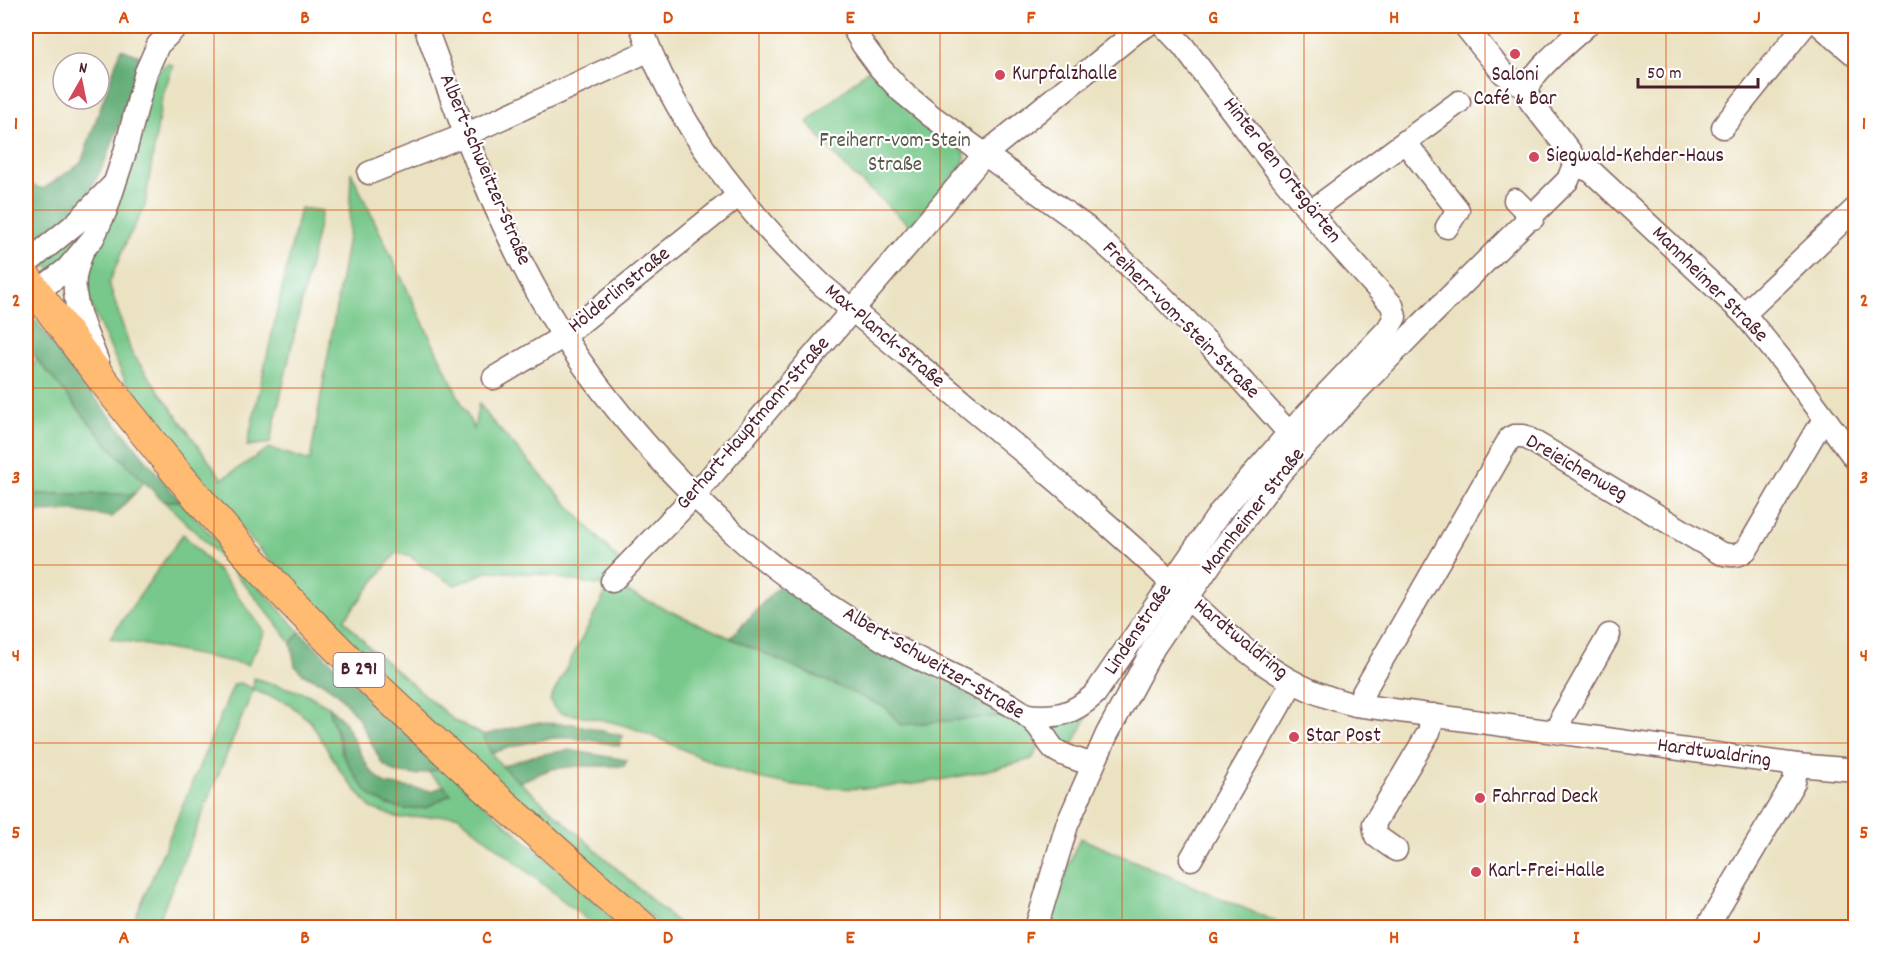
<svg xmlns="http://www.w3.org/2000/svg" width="1881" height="953" font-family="Dekko,sans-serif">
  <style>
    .green { fill: #77c88a; stroke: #60745a; stroke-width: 1.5 }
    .forest { fill: #61ac76; stroke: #566650; stroke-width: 1.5 }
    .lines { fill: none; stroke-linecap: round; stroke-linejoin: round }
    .minor-casing { stroke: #826360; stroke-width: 25 }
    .major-casing { stroke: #826360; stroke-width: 32 }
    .minor { stroke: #fff; stroke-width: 22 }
    .major { stroke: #febb71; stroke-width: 30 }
    .grid { fill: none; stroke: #d8530f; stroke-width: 1.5; stroke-opacity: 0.55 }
    .poi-dot { fill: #d1495b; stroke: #fff; stroke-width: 2 }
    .labels { text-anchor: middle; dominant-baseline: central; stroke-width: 4.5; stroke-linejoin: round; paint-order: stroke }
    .shield { fill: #fff; stroke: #80626b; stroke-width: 1.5 }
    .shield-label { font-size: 20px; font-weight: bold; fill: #4a1f2b }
    .poi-label { font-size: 21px; fill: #4a1f2b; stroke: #fff; text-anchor: start }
    .park-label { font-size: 21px; fill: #5a5a4c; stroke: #fff }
    .street-label { font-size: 21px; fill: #4a1f2b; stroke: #fff }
    .neatline { fill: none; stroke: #d8530f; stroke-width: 2 }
    .grid-label { font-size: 20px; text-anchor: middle; font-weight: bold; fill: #d8530f }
  </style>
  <rect width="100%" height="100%" fill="#fff"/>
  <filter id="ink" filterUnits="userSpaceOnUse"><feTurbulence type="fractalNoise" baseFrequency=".0167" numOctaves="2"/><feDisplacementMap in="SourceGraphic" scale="12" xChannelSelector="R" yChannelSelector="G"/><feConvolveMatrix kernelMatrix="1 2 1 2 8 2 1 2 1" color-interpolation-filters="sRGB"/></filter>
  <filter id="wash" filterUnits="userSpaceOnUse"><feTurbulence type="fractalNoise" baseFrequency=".008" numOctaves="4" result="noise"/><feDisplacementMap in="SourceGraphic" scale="24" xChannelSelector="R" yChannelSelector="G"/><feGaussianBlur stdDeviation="1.35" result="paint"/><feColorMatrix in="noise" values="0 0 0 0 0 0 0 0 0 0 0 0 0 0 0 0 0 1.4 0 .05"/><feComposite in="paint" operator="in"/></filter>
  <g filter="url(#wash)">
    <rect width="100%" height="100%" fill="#ebe2c2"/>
    <g class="green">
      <path d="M168,63L173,66L162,97L145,206L127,240L109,283L131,352L222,479L269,448L310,461L349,231L351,172L474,429L479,403L491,420L622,564L602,586L538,574L489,571L455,585L420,565L409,555L396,553L344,620L371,649L455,721L483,735L491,753L502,766L682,927H663L556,837L360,656L252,541L177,450L150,410L126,382L87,297L86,280L89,264L156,72Z"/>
      <path d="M868,70L963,151L965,156L964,163L910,226L847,169L807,122Z"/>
      <path d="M300,208L322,211L270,443L247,446Z"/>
      <path d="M87,225L79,243L52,268L41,265Z"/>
      <path d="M36,358L108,445L144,481L134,494H26V388Z"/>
      <path d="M163,501H180L300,632L291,643C254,593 209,542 163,501Z"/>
      <path d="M183,534L227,581L265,632L248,665L110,638Z"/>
      <path d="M612,585L887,708L900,725L1012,715L1030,727L1039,747L1032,759C936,785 838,803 741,773C707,762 674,744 640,731C615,721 587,717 561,713L554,708L550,700L605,594Z"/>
      <path d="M254,678L307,694L330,707C330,724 340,737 342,754L405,809L444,786L428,772L443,768L623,927H596L457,815L399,818L371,808L341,772L311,722L288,703L253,690L156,927L131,928L234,684L241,683L253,689Z"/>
      <path d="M1090,711L1072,747L1059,741L1046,725Z"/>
      <path d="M1080,838L1288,927H1050L1064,876Z"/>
    </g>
    <g class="forest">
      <path d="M121,49L140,56C121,124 103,192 48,240L26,233V183L43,189L81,163Z"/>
      <path d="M26,306L62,358L180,501H163L108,445L36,358L26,345Z"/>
      <path d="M26,494H134L112,517L74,511L26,512Z"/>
      <path d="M785,580L1012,715L900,725L887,708L730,638Z"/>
      <path d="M300,632L443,768L416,775L394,772L382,763L357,716L338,694L321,682L303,674L295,666L291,643Z"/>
      <path d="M330,707L344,722L369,769L385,784L432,791L444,786L451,794L426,808L405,809L388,805L372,797L360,783L342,754L341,741L330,715Z"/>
      <path d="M534,723L574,724L623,736L619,746C563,733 545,736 491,753L483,735Z"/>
      <path d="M568,750L627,760L624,766H577L551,769L519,782L502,766L533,756Z"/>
    </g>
  </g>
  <g filter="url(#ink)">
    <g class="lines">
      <defs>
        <g id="minor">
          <path d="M425,26C461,123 495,221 548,311C597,394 667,473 738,537C781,576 832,609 882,639C916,660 953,674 988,693C1004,701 1024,711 1036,724C1043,731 1047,742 1054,749C1064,757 1081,760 1092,765"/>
          <path d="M641,26C675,125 746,212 822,285C912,360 1004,434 1093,512C1122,537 1152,564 1180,591C1236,643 1279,688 1356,705L1797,765L1856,770"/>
          <path d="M852,26L863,45L880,68L901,91L930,115L1086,227L1159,293L1207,342L1289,433"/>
          <path d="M1465,26L1503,73L1528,90"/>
          <path d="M1821,26L1856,56"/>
          <path d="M1723,127L1804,26"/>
          <path d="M1405,142L1458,210L1447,227"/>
          <path d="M1574,165L1591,171L1744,314L1784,363L1856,460"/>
          <path d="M369,173L465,135L650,50"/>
          <path d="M1515,200L1533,218"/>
          <path d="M1310,212L1459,102"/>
          <path d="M81,255C79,262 76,270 75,277C72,307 88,336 98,363"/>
          <path d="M26,264L75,224L112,186"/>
          <path d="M37,292L67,269L93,238L106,210L125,152L146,72L158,45L177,26"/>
          <path d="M1744,314L1856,208"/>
          <path d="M494,378L564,336L739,195"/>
          <path d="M612,581L695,495L985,154L1137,31L1146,26"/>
          <path d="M1356,705L1510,438L1514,436H1524L1720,553C1730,556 1739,557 1747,549L1816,431L1827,422"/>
          <path d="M1026,715C1056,718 1072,715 1095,694L1221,511L1289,433L1388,329L1395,317L1392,305L1328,234L1278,172L1183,46L1164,26"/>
          <path d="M1559,732L1562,717L1609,635"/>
          <path d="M1396,850L1376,836L1374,824L1429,732L1433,715"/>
          <path d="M1191,859L1292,683"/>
          <path d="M1709,924L1794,782L1797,765"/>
          <path d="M1036,928L1067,825L1107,734L1154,647L1212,562L1281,472L1350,398L1413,333L1568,180L1574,165L1571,153L1531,102C1528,97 1527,90 1530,84C1536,68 1572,39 1586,26"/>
        </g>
        <path id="major" d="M26,277C114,399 208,518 314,625C419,732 532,829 644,928"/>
      </defs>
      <use href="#minor" class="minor-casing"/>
      <use href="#major" class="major-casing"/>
      <use href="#minor" class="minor"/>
      <use href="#major" class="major"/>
    </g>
  </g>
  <path class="grid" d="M214,26V928M396,26V928M578,26V928M759,26V928M940,26V928M1122,26V928M1304,26V928M1485,26V928M1666,26V928M26,210H1856M26,388H1856M26,565H1856M26,743H1856"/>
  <g class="poi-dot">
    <circle cx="1515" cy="54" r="6"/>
    <circle cx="1000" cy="75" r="6"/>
    <circle cx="1534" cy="157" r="6"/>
    <circle cx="1294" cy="737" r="6"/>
    <circle cx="1480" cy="798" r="6"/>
    <circle cx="1476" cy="872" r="6"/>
  </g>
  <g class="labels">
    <rect class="shield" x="333.5" y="653" width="51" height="34" rx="4.5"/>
    <g class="shield-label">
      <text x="359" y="670">B 291</text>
    </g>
    <g class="poi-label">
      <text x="1012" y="75">Kurpfalzhalle</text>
      <text x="1515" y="76" text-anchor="middle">Saloni<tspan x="1515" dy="24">Café &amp; Bar</tspan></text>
      <text x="1546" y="157">Siegwald-Kehder-Haus</text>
      <text x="1306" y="737">Star Post</text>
      <text x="1492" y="798">Fahrrad Deck</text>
      <text x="1488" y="872">Karl-Frei-Halle</text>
    </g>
    <g class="park-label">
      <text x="895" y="142">Freiherr-vom-Stein<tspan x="895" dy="24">Straße</tspan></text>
    </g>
    <g class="street-label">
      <text transform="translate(484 170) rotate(67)">Albert-Schweitzer-Straße</text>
      <text transform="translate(1281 171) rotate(52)">Hinter den Ortsgärten</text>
      <text transform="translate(1709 285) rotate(45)">Mannheimer Straße</text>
      <text transform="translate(620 291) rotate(-39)">Hölderlinstraße</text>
      <text transform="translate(1180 321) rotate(45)">Freiherr-vom-Stein-Straße</text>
      <text transform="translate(884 337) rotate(40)">Max-Planck-Straße</text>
      <text transform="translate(754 424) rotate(-49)">Gerhart-Hauptmann-Straße</text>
      <text transform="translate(1576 469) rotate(30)">Dreieichenweg</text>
      <text transform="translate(1254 512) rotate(-52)">Mannheimer Straße</text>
      <text transform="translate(1139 630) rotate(-56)">Lindenstraße</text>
      <text transform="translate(1240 640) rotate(39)">Hardtwaldring</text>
      <text transform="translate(933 664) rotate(30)">Albert-Schweitzer-Straße</text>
      <text transform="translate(1714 754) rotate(8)">Hardtwaldring</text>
    </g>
  </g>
  <rect width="1881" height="953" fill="none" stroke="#fff" stroke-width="66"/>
  <g transform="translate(81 81) rotate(9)"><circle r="28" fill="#ffffff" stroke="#b7a5aa" stroke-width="1.5"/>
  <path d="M0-4.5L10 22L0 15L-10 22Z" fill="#d1495b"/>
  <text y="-9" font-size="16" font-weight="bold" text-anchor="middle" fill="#4a1f2b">N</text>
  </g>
  <path d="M1638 78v9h120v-9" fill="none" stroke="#4a1f2b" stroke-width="3"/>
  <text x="1647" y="78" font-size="18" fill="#4a1f2b" stroke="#ffffff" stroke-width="4.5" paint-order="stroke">50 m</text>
  <rect x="33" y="33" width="1815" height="887" class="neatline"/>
  <g class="grid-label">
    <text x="124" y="23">A</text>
    <text x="305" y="23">B</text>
    <text x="487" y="23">C</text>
    <text x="668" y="23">D</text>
    <text x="850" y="23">E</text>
    <text x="1031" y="23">F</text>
    <text x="1213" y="23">G</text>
    <text x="1394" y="23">H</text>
    <text x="1576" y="23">I</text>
    <text x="1757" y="23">J</text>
    <text x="16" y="129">1</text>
    <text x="1864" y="129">1</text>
    <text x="16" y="306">2</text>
    <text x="1864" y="306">2</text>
    <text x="16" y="483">3</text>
    <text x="1864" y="483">3</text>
    <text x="16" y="661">4</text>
    <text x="1864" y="661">4</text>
    <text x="16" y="838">5</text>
    <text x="1864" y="838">5</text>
    <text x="124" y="943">A</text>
    <text x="305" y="943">B</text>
    <text x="487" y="943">C</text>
    <text x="668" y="943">D</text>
    <text x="850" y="943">E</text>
    <text x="1031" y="943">F</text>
    <text x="1213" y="943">G</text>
    <text x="1394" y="943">H</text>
    <text x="1576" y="943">I</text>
    <text x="1757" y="943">J</text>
  </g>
</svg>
